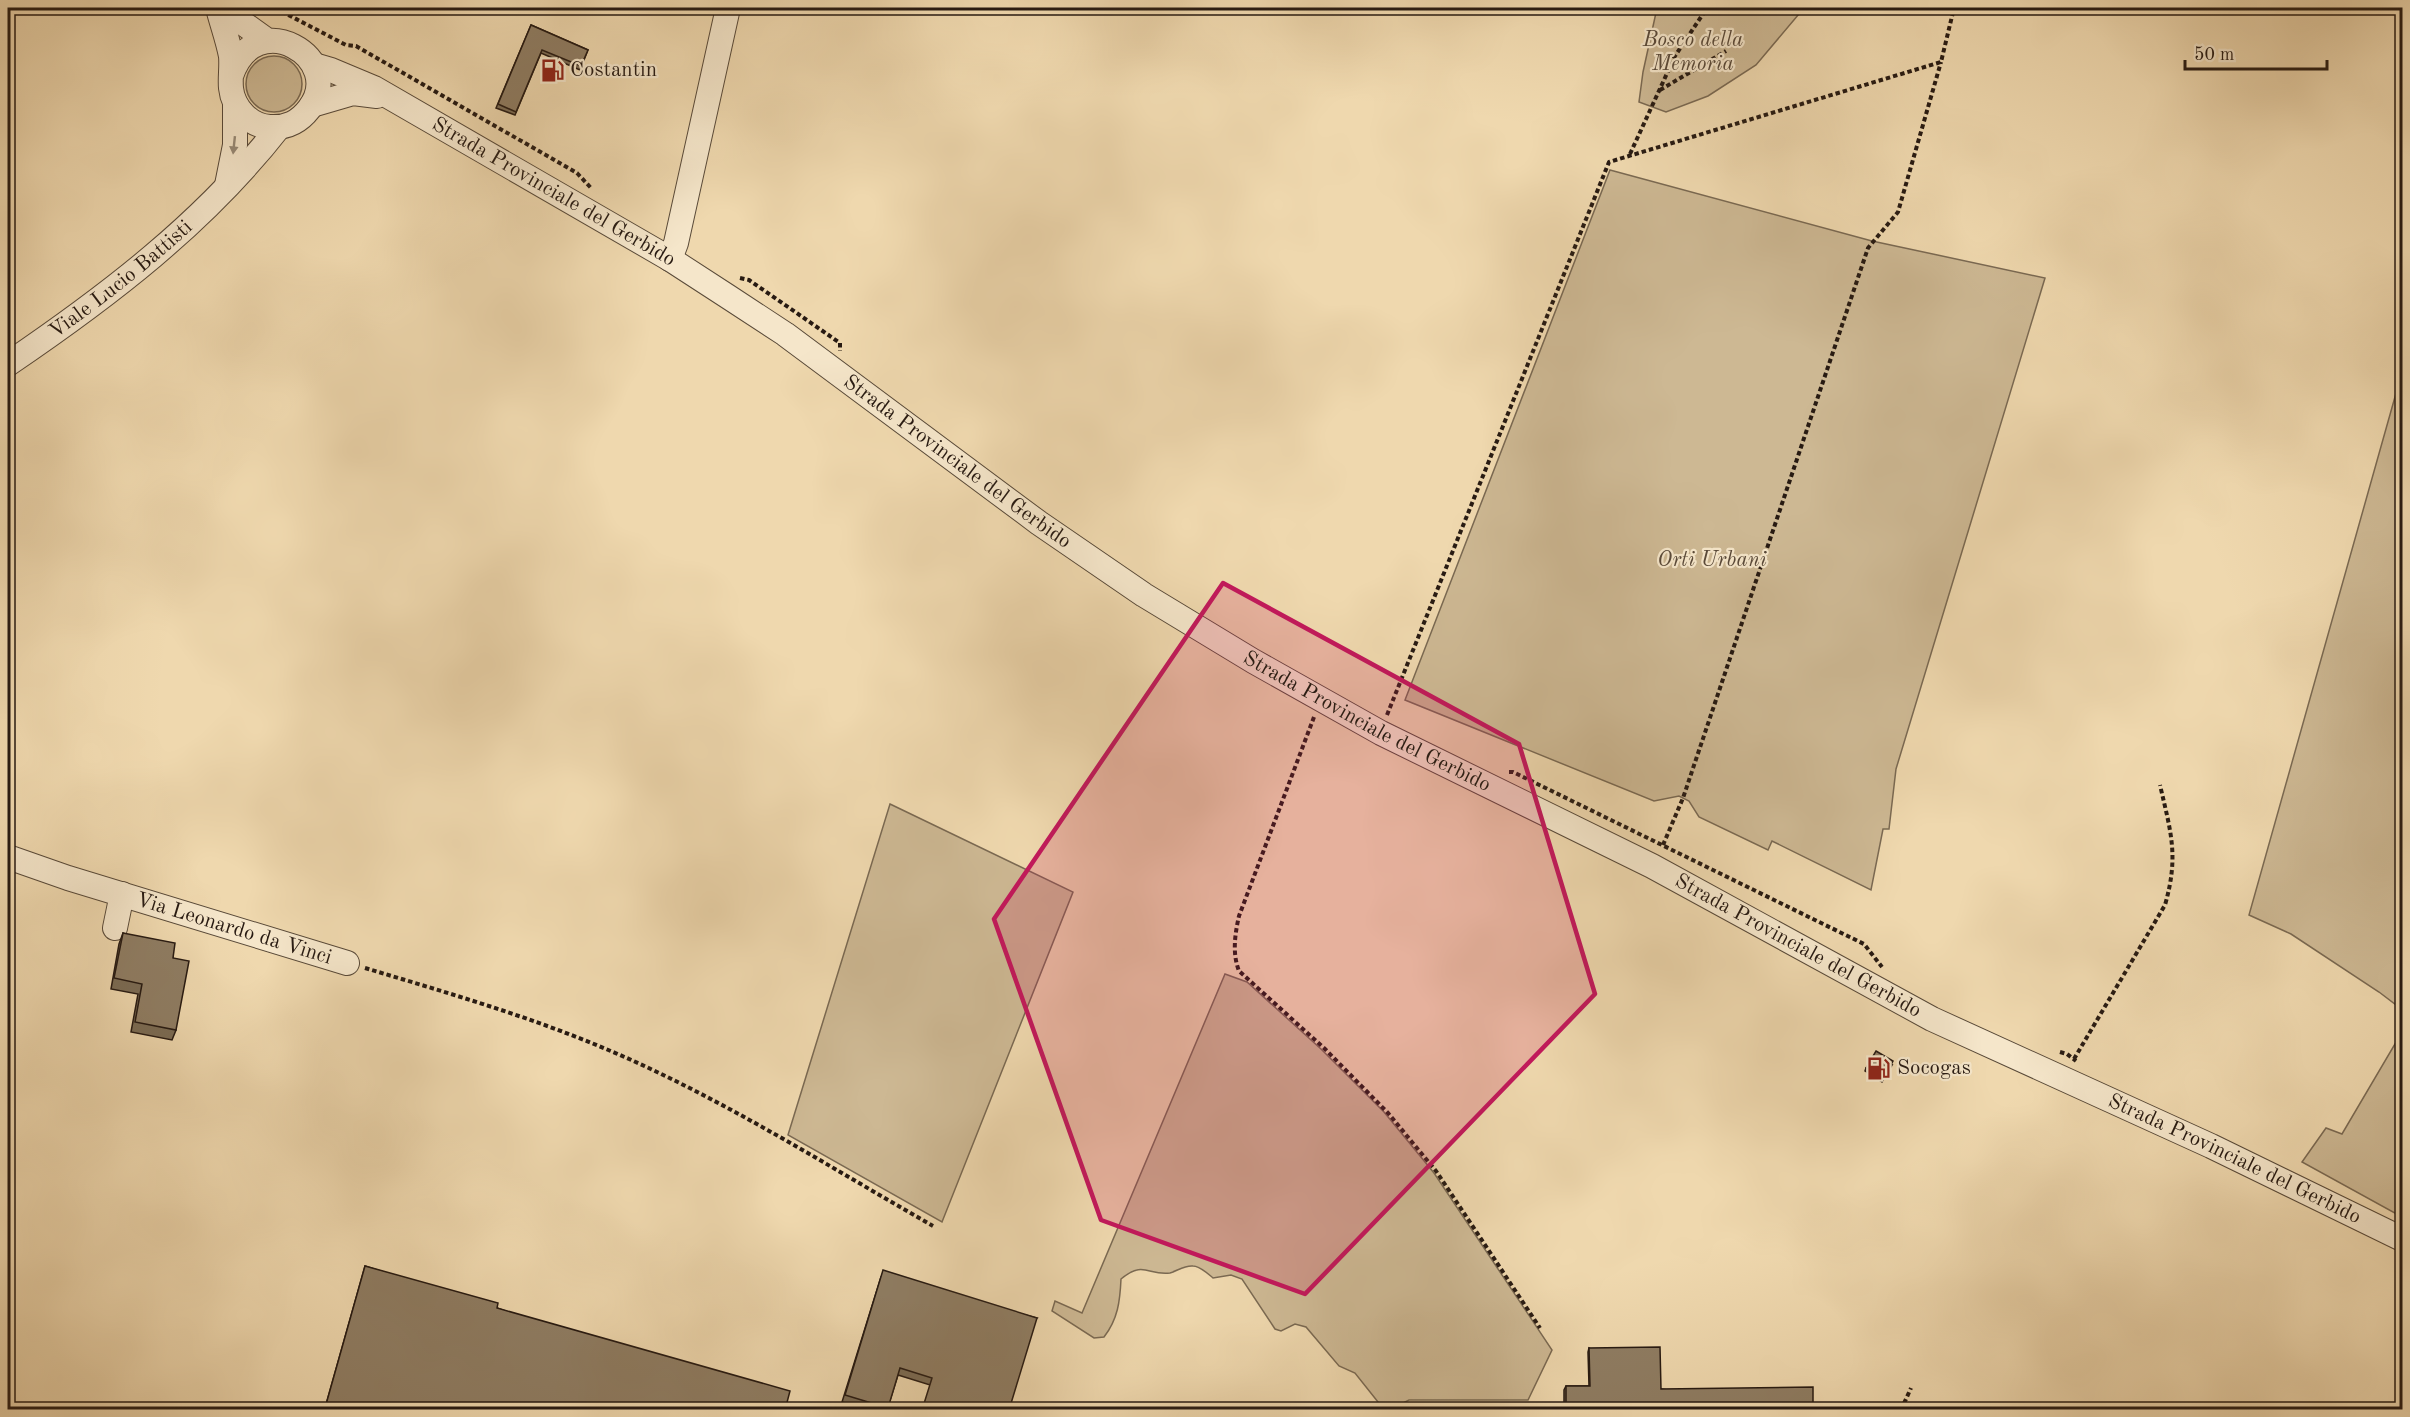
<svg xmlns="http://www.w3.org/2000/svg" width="2410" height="1417" font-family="'Old Standard TT',serif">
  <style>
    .green { fill: #cdb893; stroke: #7a6952; stroke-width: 1.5 }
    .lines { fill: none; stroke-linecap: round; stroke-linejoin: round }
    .minor-casing { stroke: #594a39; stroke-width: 26 }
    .path { stroke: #271a12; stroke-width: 4; stroke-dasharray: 4.5 3; stroke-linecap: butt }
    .minor { stroke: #f5e6ca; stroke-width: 24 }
    .wall { fill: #7b6c55; stroke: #271a12; stroke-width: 1.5 }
    .shaded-wall { fill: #645845; stroke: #271a12; stroke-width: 1.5 }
    .building { fill: #8f7d63; stroke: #271a12; stroke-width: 1.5 }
    .oneway { fill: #988a77 }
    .marked { fill: #c2185b; fill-opacity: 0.2; stroke: #c2185b; stroke-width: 4.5; stroke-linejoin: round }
    .labels { text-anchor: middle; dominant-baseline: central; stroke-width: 4.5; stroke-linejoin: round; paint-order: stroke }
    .park-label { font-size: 21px; font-style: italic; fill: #594939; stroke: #f5e6ca }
    .poi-label { font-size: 21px; fill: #271a12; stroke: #f5e6ca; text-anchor: start }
    .street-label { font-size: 21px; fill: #271a12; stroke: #f5e6ca }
  </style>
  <rect width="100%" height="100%" fill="#efd8ae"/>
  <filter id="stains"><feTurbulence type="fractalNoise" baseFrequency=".00333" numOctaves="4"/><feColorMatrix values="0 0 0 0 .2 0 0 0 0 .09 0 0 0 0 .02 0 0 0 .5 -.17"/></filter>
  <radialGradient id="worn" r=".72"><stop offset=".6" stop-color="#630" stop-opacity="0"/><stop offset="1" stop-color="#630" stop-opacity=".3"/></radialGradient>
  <g class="green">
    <path d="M1657,8H1804L1756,65L1708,96L1666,112L1639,102L1643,72Z"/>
    <circle cx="274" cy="84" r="28"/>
    <path d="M1610,170L1872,241L2045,278L1896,769L1889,829H1883L1871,890L1772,841L1768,850L1699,817L1689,801L1679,796L1654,801L1405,700Z"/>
    <path d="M2402,372V1023L2396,1005L2379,992L2291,934L2249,915Z"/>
    <path d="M890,804L1073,892L942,1222L788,1135Z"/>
    <path d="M1225,974L1247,982L1321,1049L1384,1112L1434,1173L1552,1350L1528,1400H1409L1393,1408L1382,1407L1355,1373L1339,1366L1306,1327L1295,1324L1281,1331L1275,1329L1242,1279L1231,1275L1213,1278C1207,1273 1200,1266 1193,1266C1185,1265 1177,1271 1170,1273C1148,1276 1144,1260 1121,1279C1120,1301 1118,1319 1104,1337L1094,1338L1052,1311L1055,1301L1082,1313Z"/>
    <path d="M2402,1032V1217L2302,1162L2326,1128L2342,1134Z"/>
  </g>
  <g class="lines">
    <defs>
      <g id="minor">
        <path d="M218,8C222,24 228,40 231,56C232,67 230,78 231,88C233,108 250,126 270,127C287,128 299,122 309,109C348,59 255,3 231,76"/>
        <path d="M225,8L237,19L268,41"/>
        <path id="s1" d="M314,65L331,70L374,88L670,259L727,296L785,334L1039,523L1144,595L1253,661L1381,733L1652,866L1932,1019L2211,1146L2402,1239"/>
        <path d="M312,105L353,93L377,96"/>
        <path d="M227,185L235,145V103"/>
        <path d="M670,259L676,243L728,8"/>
        <path id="s2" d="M8,364C108,296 204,223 279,127"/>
        <path id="s3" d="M8,857L68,878L347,963"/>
        <path d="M115,928L122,894"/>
      </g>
    </defs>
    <use href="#minor" class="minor-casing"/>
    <g class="path">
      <path d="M275,8L346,45L356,46L577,173L591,188"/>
      <path d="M1660,90L1726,51"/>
      <path d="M1630,154L1675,56L1707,8"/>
      <path d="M740,278L749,280L840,343V351"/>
      <path d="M1387,715L1609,162L1941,62L1954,8"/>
      <path d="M1314,717L1239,916C1235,934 1232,953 1239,971L1325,1049L1388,1113L1436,1171L1540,1328"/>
      <path d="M1509,772H1513L1864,944L1882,967"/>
      <path d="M1663,845L1683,798L1868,248L1898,212L1941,62"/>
      <path d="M365,968C445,992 528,1016 606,1049C720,1097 826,1165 933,1226"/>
      <path d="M2060,1052L2067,1054L2076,1061"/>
      <path d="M2074,1059L2165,905C2179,856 2171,833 2160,785"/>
      <path d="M1901,1410L1911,1388"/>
    </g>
    <use href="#minor" class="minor"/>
  </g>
  <g class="wall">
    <path d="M531,25L588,50L580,70L541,53L515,115L496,108Z"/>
    <path d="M123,933L173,958L176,1030L172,1040L131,1032L138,994L111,989L119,944Z"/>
    <path d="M1892,1065L1882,1082L1865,1071L1866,1068Z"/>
    <path d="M365,1266L497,1308L785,1410H307L309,1404L325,1408Z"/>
    <path d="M881,1277L1037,1318L930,1385L898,1375L887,1410H866L842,1402Z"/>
    <path d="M1589,1348L1661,1389L1813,1410H1564V1390L1566,1386H1589L1588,1352Z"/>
  </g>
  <path class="shaded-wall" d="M1631,1408L1630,1410H1566V1409Z"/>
  <g class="building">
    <path d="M531,25L588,50L581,66L542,50L516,112L498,104Z"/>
    <path d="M123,933L175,943L173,958L189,961L176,1030L135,1022L142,984L114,978Z"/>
    <path d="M1876,1051L1893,1061L1884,1078L1866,1068Z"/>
    <path d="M365,1266L498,1303L497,1308L790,1391L785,1410H308L309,1404L325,1408Z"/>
    <path d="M883,1270L1037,1318L1009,1410H922L932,1378L900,1368L888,1408L845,1395Z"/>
    <path d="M1660,1347L1661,1389L1813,1387V1410H1631V1408L1566,1409V1386H1590L1589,1348Z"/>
  </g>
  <defs><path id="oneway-solid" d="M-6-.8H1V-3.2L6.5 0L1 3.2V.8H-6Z" transform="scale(1.5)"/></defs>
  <use class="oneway" href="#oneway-solid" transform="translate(234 145) rotate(96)"/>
  <path class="marked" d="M1223,583L1519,744L1595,994L1305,1294L1101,1220L994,919Z"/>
  <defs>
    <symbol id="fuel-bare" viewBox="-9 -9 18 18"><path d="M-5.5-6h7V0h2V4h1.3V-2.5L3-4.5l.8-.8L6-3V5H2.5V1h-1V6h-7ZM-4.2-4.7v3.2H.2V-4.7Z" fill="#8f2418" stroke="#f5e6ca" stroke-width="2.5" paint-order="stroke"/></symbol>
  </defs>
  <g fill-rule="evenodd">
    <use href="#fuel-bare" x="536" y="54" width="33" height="33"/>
    <use href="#fuel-bare" x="1862" y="1052" width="33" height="33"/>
  </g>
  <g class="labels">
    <g class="park-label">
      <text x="1693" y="40">Bosco della<tspan x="1693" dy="24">Memoria</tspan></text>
      <text x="1712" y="560">Orti Urbani</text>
    </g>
    <g class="poi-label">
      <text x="570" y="70">Costantin</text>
      <text x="1897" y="1068">Socogas</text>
    </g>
    <g class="street-label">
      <text stroke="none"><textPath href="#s1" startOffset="272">Strada Provinciale del Gerbido</textPath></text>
      <text stroke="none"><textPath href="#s2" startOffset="141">Viale Lucio Battisti</textPath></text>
      <text stroke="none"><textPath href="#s1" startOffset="758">Strada Provinciale del Gerbido</textPath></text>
      <text stroke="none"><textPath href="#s1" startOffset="1244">Strada Provinciale del Gerbido</textPath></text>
      <text stroke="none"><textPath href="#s3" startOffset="237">Via Leonardo da Vinci</textPath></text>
      <text stroke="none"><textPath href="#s1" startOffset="1730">Strada Provinciale del Gerbido</textPath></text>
      <text stroke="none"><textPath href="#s1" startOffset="2216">Strada Provinciale del Gerbido</textPath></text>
    </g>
  </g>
  <rect width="2410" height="1417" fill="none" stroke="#efd8ae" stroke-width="30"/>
  <rect x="9" y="9" width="2392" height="1399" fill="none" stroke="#271a12" stroke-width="3"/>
  <rect x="15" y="15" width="2380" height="1387" fill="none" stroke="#271a12" stroke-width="1.5"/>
  <path d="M2185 60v9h142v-9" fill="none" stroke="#271a12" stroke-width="3"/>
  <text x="2194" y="60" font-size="18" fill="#271a12" stroke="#f5e6ca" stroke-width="4.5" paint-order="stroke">50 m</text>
  <rect width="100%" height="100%" filter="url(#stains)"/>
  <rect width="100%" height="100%" fill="url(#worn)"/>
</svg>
